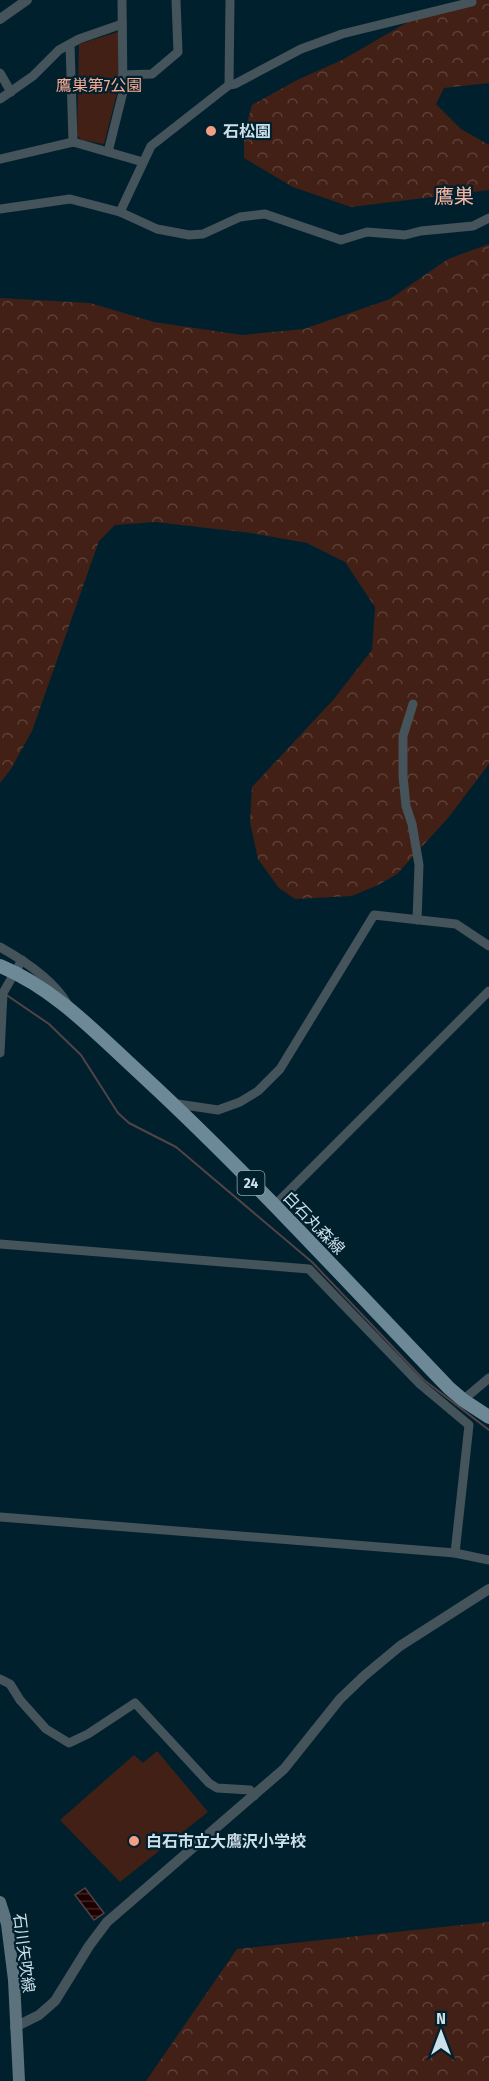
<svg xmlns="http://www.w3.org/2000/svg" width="489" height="2081" font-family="'Fira Sans Condensed','Noto Sans JP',sans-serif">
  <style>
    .forest { fill: url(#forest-crowns) }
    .park { fill: #422015 }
    .water { fill: url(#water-rules); stroke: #524346; stroke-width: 1.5 }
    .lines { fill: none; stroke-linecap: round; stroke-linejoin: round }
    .stream { stroke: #524346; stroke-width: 2 }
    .minor { stroke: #45535a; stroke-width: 9 }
    .tertiary { stroke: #45535a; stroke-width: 10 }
    .secondary { stroke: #5c727d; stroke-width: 12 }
    .primary { stroke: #6d8998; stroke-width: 14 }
    .poi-dot { fill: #f39f85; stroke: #00202e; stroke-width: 2 }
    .labels { text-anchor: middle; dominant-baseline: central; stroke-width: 4.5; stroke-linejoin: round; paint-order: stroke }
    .shield { fill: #00202e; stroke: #90a6b0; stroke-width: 1.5 }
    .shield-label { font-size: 15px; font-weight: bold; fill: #cddfe8 }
    .park-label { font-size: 16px; fill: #f8aa93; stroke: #00202e }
    .poi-label { font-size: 16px; font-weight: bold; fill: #cddfe8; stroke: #00202e; text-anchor: start }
    .street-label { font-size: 16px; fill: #cddfe8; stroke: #00202e }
    .quarter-label { font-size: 20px; fill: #f7b6a3; stroke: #00202e }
  </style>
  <defs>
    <pattern id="forest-crowns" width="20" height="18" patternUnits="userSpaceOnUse" patternTransform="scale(1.5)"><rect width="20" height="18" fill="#422015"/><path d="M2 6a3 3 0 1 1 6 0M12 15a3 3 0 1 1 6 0" fill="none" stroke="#5c4037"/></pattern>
    <pattern id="water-rules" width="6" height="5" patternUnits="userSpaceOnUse" patternTransform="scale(1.5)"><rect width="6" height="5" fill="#1e0000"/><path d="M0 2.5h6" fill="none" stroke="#3e2525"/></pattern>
  </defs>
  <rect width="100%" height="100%" fill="#00202e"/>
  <g class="forest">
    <path d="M472,0H489V83L444,88L436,104L461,129L489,145V190L351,207L293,187L244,158V134L252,105L297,80L342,60L427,11Z"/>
    <path d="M489,244V764L448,818L397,874L378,885L352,896L295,899L279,888L258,859L250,822L252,787L334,699L372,650L375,607L345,562L307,543L251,533L155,522L115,525L99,541L32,731L11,769L0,783V298L90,303L154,322L242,335L304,329L390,299L448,259Z"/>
    <path d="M489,1922V2081H146L237,1949Z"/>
  </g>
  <g class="park">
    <path d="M118,32V89L104,144L82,140L77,136L79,44Z"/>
    <path d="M157,1751L208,1812L120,1882L60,1820L134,1755L143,1763Z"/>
  </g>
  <path class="water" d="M85,1888L104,1913L94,1920L75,1895Z"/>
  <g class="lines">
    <path class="stream" d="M5,994L49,1024L81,1055L118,1113L129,1123L176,1147L312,1262L424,1380L489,1430"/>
    <g class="minor">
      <path d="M70,44L73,142"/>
      <path d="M0,73L11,92"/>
      <path d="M123,75L152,74L178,52L176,0"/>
      <path d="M229,85L230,0"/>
      <path d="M0,99L33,76L59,50L79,39L122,24"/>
      <path d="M108,152L123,92L122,0"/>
      <path d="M0,159L73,142L143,162"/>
      <path d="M0,209L70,199L120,212L157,229L189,235L203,234L240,217L265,214L341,240L367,232L405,235L421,231L473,226L489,218"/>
      <path d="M120,212L151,146L229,85L235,84L301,49L342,34L472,2"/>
      <path d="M413,704L403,736V776L406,806L412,824L419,865L417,920"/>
      <path d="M0,947C25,961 54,980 68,1005"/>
      <path d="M0,1053L3,993L22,960"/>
      <path d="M171,1103L218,1110L240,1102L258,1091L280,1069L374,915L456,924L489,946"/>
      <path d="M274,1206L489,991"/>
      <path d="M0,1244L309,1269L420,1384L469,1425L455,1553"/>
      <path d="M463,1400L489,1378"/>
      <path d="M0,1517L455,1553L489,1560"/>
      <path d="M0,1679L10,1684L20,1700L46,1729L69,1743L88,1734L135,1703L209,1783L217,1788L250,1790L254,1796"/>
    </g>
    <g class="tertiary">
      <path d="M0,19L27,0"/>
      <path d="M15,2027L39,2015L55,2001L89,1946L107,1922L284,1769L340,1699L364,1676L400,1646L489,1589"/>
    </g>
    <path class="secondary" d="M0,1902L7,1924L14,1980L19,2081"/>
    <path class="primary" d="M0,966C56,989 99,1036 143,1076C250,1175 348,1283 449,1388L463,1400L489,1417"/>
  </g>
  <g class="poi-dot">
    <circle cx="211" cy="131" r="6"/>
    <circle cx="134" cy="1841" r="6"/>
  </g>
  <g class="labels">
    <rect class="shield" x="237.5" y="1171" width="27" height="24" rx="4.5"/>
    <g class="shield-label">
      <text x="251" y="1183">24</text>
    </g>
    <g class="park-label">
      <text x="99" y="85">鷹巣第7公園</text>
    </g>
    <g class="poi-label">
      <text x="223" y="131">石松園</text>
      <text x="146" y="1841">白石市立大鷹沢小学校</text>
    </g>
    <g class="street-label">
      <text transform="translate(314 1223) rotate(46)">白石丸森線</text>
      <text transform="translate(24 1953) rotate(83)">石川矢吹線</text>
    </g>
    <g class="quarter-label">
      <text x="454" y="196">鷹巣</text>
    </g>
  </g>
  <g transform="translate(441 2033)" stroke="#00202e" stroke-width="4.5" paint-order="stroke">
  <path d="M0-4.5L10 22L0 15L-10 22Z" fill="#cddfe8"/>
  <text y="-9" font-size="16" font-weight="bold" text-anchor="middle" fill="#cddfe8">N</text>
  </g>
</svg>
